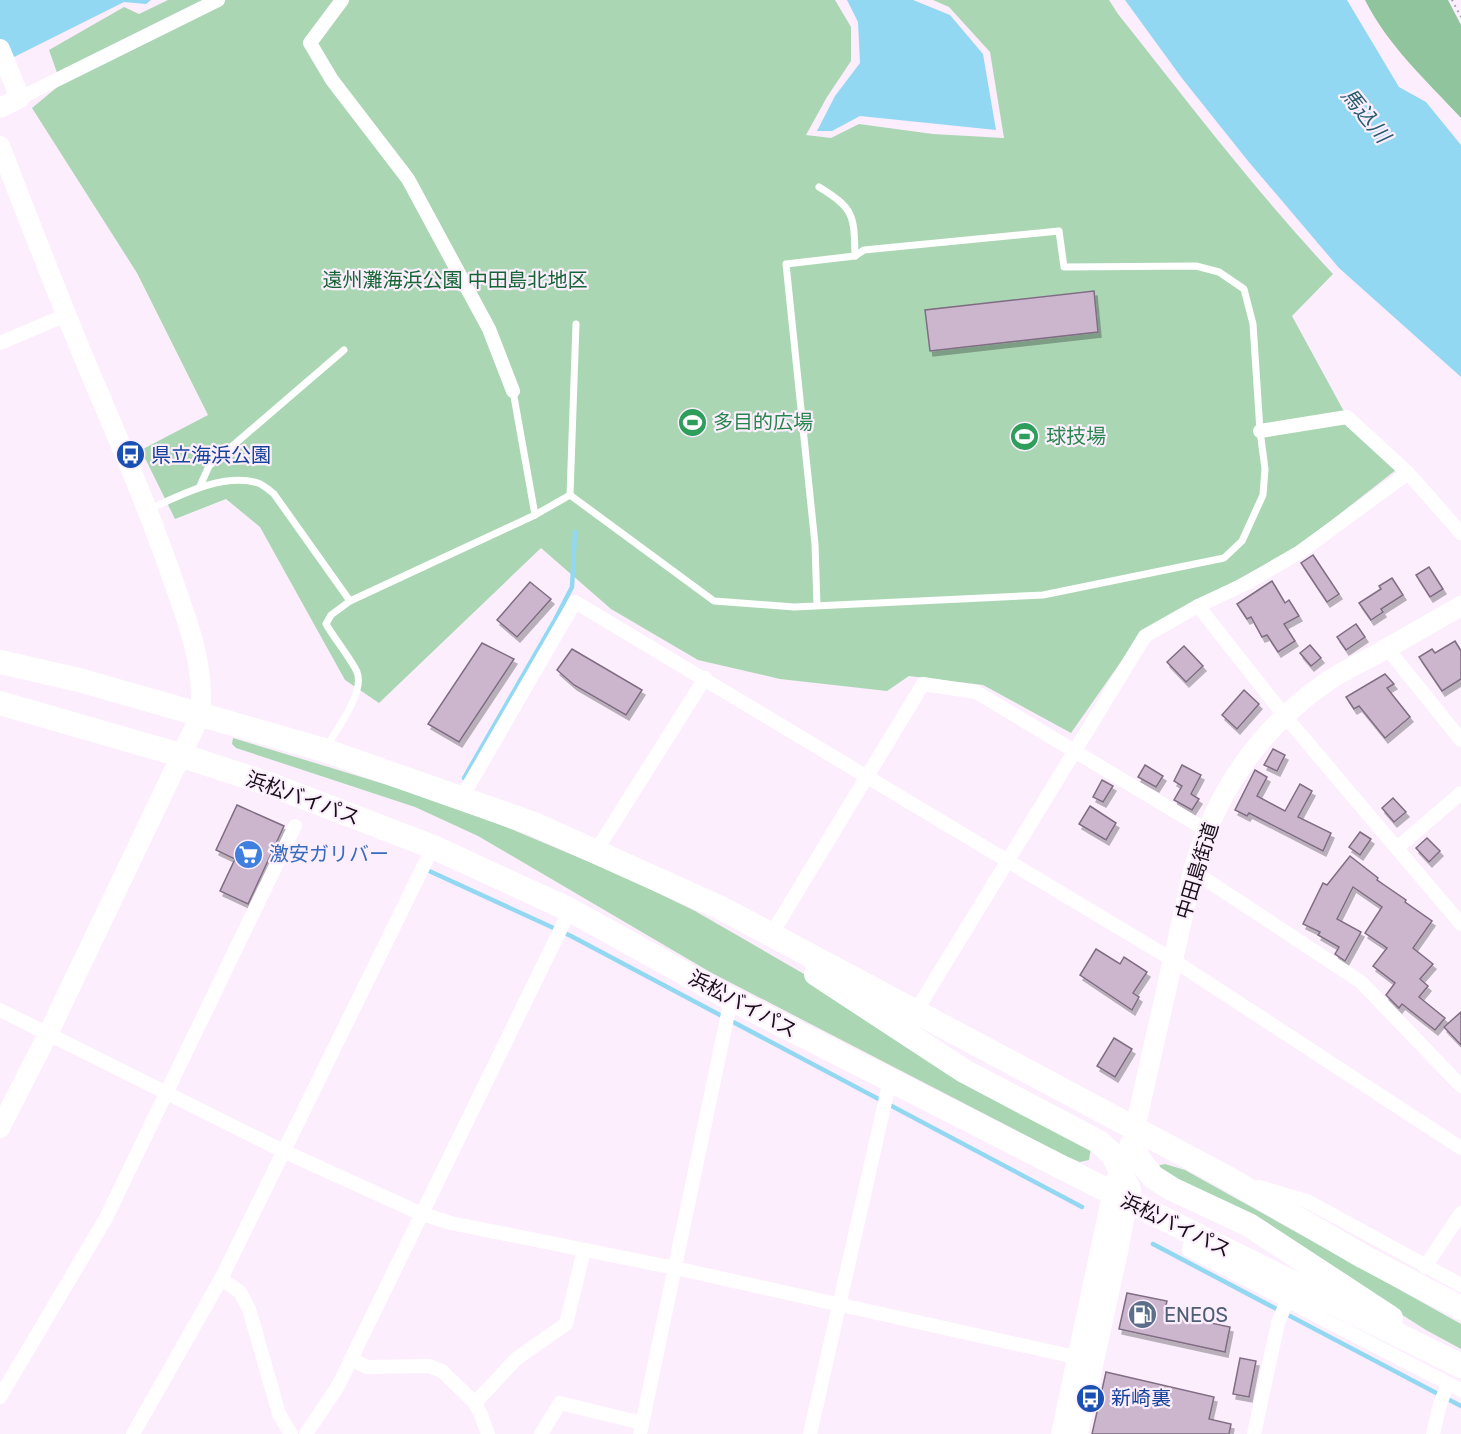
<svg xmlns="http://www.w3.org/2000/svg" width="1461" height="1434" font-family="Rubik,'Noto Sans JP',sans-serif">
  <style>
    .green { fill: #abd6b4 }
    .forest { fill: #8fc49c }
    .water { fill: #92d8f3 }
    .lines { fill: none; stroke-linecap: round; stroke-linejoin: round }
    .stream { stroke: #92d8f3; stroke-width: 4.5 }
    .building { fill: #cbb6ce; stroke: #806d83; stroke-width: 1.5; filter: url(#shadow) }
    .path { stroke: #a297a3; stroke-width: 2; stroke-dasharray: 1.5 4.5; stroke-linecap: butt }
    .lane { stroke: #fff; stroke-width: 7 }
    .street { stroke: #fff; stroke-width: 14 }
    .secondary { stroke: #fff; stroke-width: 20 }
    .highway { stroke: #fff; stroke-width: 24 }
    .labels { text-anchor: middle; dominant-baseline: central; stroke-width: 4.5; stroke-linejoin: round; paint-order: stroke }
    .park-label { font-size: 20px; fill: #156635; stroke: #fceefd }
    .leisure-label { font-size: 20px; fill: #27864d; stroke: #fceefd; text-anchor: start }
    .transit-label { font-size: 20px; fill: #164399; stroke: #fceefd; text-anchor: start }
    .street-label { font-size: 20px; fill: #160f17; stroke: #fceefd }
    .shop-label { font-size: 20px; fill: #366cbe; stroke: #fceefd; text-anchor: start }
    .service-label { font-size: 20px; fill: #4e5e75; stroke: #fceefd; text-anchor: start }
    .water-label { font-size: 21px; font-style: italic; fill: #265d70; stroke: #fceefd }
  </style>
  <defs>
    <filter id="shadow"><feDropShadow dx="3" dy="5" stdDeviation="0" flood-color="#0004"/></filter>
  </defs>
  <rect width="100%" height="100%" fill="#fceefd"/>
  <g class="green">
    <path d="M168,0H835L851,27V61L827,97L806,135L831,138L859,124L933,134L1004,138L990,52L949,7L933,0H1109L1118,14C1188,102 1256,192 1333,274L1292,316L1347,417L1401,466L1300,545L1141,633L1071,733L983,685L909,676L887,691L780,679L698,660L611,609L541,548L379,703L345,680L260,527L226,499L175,519L141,450L208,415L137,273L32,108L61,84L49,50L124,7L139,14Z"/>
    <path d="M233,738L427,797L506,827L625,877L695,911L837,993L1091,1148L1089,1160L1080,1162L1068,1157L710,972L478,836L415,807L236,748L232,744Z"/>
    <path d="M1165,1164L1185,1170L1461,1324V1349L1426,1330L1259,1224L1156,1170L1160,1165Z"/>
  </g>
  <path class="forest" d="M1365,0H1448L1461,25V118C1427,81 1388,46 1365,0Z"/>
  <g class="water">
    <path d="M0,0H151L146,4L124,2L0,64Z"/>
    <path d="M847,0H913L950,15L983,54L996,130L860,116L832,131H817L835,96L860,63L858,22Z"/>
    <path d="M1125,0H1347L1399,87L1426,102L1461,145V377L1339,268L1248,161L1181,77Z"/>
  </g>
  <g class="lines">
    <g class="stream">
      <path d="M464,778L556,618L572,587L575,532"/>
      <path d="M427,870L571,936L1082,1207"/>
      <path d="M1153,1244L1461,1406"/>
    </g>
  </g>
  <g class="building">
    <path d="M1094,291L1098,332L930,351L925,310Z"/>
    <path d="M1313,555L1339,594L1327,602L1301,563Z"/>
    <path d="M1429,567L1443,589L1430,597L1416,575Z"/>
    <path d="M1392,578L1403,595L1381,609L1383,612L1371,620L1359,603L1381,589L1379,586Z"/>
    <path d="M1272,581L1285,603L1289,600L1299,616L1284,624L1295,641L1278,652L1267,635L1262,637L1251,617L1247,619L1237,604Z"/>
    <path d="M530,582L551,599L517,637L497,620Z"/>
    <path d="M1356,624L1365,637L1346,650L1337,637Z"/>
    <path d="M1455,641L1461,651V679L1442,691L1419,657L1432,649L1435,653Z"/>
    <path d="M482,643L514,659L459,742L428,724Z"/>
    <path d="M1310,645L1321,658L1311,666L1300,653Z"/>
    <path d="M1184,646L1203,666L1186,682L1167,662Z"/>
    <path d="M572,649L642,690L626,715L574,685L557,670Z"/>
    <path d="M1385,674L1394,684L1387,688L1410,717L1385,738L1359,706L1354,709L1346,697Z"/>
    <path d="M1244,690L1259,704L1237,729L1222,715Z"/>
    <path d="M1273,749L1285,755L1277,771L1264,765Z"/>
    <path d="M1145,765L1163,776L1156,787L1138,777Z"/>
    <path d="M1182,765L1201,775L1191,794L1199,799L1192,810L1174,800L1182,786L1174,781Z"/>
    <path d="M1255,770L1267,777L1257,796L1285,811L1300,784L1312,791L1298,817L1331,833L1323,851L1249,813L1247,816L1235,810Z"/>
    <path d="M1102,780L1113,786L1103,802L1093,797Z"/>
    <path d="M1393,798L1406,812L1394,822L1382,808Z"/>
    <path d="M237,805L284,826L248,904L220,891L235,859L216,850Z"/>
    <path d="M1090,806L1116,823L1106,840L1079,824Z"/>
    <path d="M1360,832L1371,839L1360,855L1349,847Z"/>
    <path d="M1427,838L1440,851L1429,862L1416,848Z"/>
    <path d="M1350,856L1378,878L1377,880L1406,900L1405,902L1432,921L1413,948L1433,964L1420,979L1428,986L1419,997L1445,1018L1435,1030L1402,1004L1399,1008L1386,995L1395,983L1373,966L1387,948L1365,933L1382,907L1353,887L1337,919L1361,932L1345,961L1335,954L1339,947L1318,935L1320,932L1303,924L1323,883L1327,885Z"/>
    <path d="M1096,949L1120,964L1124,957L1147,972L1133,993L1139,997L1132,1010L1080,975Z"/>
    <path d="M1461,1012V1045L1444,1027Z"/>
    <path d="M1114,1038L1132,1049L1115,1077L1097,1066Z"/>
    <path d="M1127,1293L1167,1301L1164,1313L1230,1327L1225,1352L1119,1329Z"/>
    <path d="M1240,1358L1256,1361L1249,1397L1233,1394Z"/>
    <path d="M1106,1372L1214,1397L1209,1419L1231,1424L1229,1434H1092Z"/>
  </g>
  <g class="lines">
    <path class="path" d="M1452,0L1461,17"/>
    <g class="lane">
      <path d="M819,187C855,209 854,216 855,256"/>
      <path d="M513,391L535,515"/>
      <path d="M200,486L209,466L344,350"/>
      <path d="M570,495L714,601L794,607L1043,595L1224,558L1242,541L1263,495L1265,469L1260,431L1253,324L1244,289L1219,272L1196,266L1064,267L1059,231L864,250L855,256L786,264L815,544L817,606"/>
      <path d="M570,495L576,324"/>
      <path d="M150,509C180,495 224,472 258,483C264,485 269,490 274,494L350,601"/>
      <path d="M327,746C337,729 365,692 357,672C351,659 334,638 326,624L331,615L350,601L535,515L570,495"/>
    </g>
    <g class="street">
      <path d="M342,0L310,43L332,80L408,179L489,329L513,391"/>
      <path d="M20,98L218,0"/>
      <path d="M0,343L66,315"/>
      <path d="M1260,431L1347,417L1408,473L1461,533"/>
      <path d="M1198,606L1284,715L1461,924"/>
      <path d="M1387,648L1461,740"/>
      <path d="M462,797L575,602L1173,960L1461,1148"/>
      <path d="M1397,848L1461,793"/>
      <path d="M596,851L705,678"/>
      <path d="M1193,871L1361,982L1461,1086"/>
      <path d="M771,935L923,684L976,692L1206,830"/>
      <path d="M0,1010L283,1151L422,1214L451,1223L675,1268L1084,1359"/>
      <path d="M916,1011L1145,636L1198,606L1245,584L1300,552L1408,473"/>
      <path d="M1259,1187L1307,1201L1461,1285"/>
      <path d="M1193,1232L1189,1250L1461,1390"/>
      <path d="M1425,1267L1461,1213"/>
      <path d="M221,1279L240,1292L249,1309L279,1414L291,1434"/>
      <path d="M351,1359L367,1367L429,1366L442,1371L475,1403L481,1415L488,1434"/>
      <path d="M0,1397L106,1218L295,826"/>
      <path d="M475,1403L516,1359L566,1324L584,1250"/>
      <path d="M133,1434L221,1279L433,847"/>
      <path d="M306,1434L338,1386L570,910"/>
      <path d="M541,1434L560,1403L642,1423"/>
      <path d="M640,1434L731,999"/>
      <path d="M810,1434L890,1080"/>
      <path d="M1254,1434L1278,1323L1287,1301"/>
      <path d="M1433,1434L1440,1404L1448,1384"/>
    </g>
    <g class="secondary">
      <path d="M0,49L20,98L0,108"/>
      <path d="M0,146C30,223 59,299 91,375C118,438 145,501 168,566C185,615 206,663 200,716L48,1034L0,1128"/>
      <path d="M1132,1142L1193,871C1215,795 1257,732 1321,686C1338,673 1358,664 1377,654C1405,638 1433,622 1461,606"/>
      <path d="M1061,1434L1115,1181"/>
      <path d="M1078,1434L1119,1247L1130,1186"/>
    </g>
    <g class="highway">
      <path d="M0,662L79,680L324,750L534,824L723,909L1224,1176L1364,1257L1461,1308"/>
      <path d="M0,703L180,755L269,784L433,847L570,910L731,999L1112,1193L1461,1366"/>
      <path d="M816,974L964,1071L1099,1142L1113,1155L1129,1190"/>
      <path d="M1132,1144L1140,1161L1153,1177L1172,1189L1249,1225L1391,1318"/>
    </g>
  </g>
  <defs>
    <symbol id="stadium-disc" viewBox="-11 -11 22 22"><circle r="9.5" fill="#2e9e5b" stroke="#fceefd"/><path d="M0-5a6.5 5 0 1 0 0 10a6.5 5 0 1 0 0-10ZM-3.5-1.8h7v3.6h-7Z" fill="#fff"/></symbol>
    <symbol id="bus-disc" viewBox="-11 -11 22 22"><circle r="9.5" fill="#1a4fb4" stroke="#fceefd"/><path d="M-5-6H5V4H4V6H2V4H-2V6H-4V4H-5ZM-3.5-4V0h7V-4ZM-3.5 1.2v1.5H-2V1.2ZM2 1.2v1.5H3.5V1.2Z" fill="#fff"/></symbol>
    <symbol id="supermarket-disc" viewBox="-11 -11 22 22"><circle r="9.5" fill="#3f7fe0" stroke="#fceefd"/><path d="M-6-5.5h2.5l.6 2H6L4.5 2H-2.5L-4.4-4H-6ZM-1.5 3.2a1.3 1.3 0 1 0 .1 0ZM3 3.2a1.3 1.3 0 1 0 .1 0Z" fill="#fff"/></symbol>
    <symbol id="fuel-disc" viewBox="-11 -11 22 22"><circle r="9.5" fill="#5c6f8a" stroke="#fceefd"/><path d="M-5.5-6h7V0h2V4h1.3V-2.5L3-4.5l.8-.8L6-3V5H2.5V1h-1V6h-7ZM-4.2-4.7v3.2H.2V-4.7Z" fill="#fff"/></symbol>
  </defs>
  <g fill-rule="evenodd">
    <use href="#stadium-disc" x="676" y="406" width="33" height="33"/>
    <use href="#stadium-disc" x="1008" y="420" width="33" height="33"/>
    <use href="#bus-disc" x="114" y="438" width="33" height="33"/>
    <use href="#supermarket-disc" x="232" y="838" width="33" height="33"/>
    <use href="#fuel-disc" x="1126" y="1298" width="33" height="33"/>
    <use href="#bus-disc" x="1074" y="1382" width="33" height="33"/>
  </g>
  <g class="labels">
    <g class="park-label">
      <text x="455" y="280">遠州灘海浜公園 中田島北地区</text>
    </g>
    <g class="leisure-label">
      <text x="713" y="422">多目的広場</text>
      <text x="1046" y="436">球技場</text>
    </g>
    <g class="transit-label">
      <text x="151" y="455">県立海浜公園</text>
      <text x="1111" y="1398">新崎裏</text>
    </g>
    <g class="street-label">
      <text transform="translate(303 798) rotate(20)">浜松バイパス</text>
      <text transform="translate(1197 871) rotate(-73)">中田島街道</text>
      <text transform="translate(743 1004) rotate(28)">浜松バイパス</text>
      <text transform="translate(1176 1225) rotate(26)">浜松バイパス</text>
    </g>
    <g class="shop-label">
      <text x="269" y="854">激安ガリバー</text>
    </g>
    <g class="service-label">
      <text x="1164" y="1315">ENEOS</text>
    </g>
    <g class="water-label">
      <text transform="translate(1366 115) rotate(51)">馬込川</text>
    </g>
  </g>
</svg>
